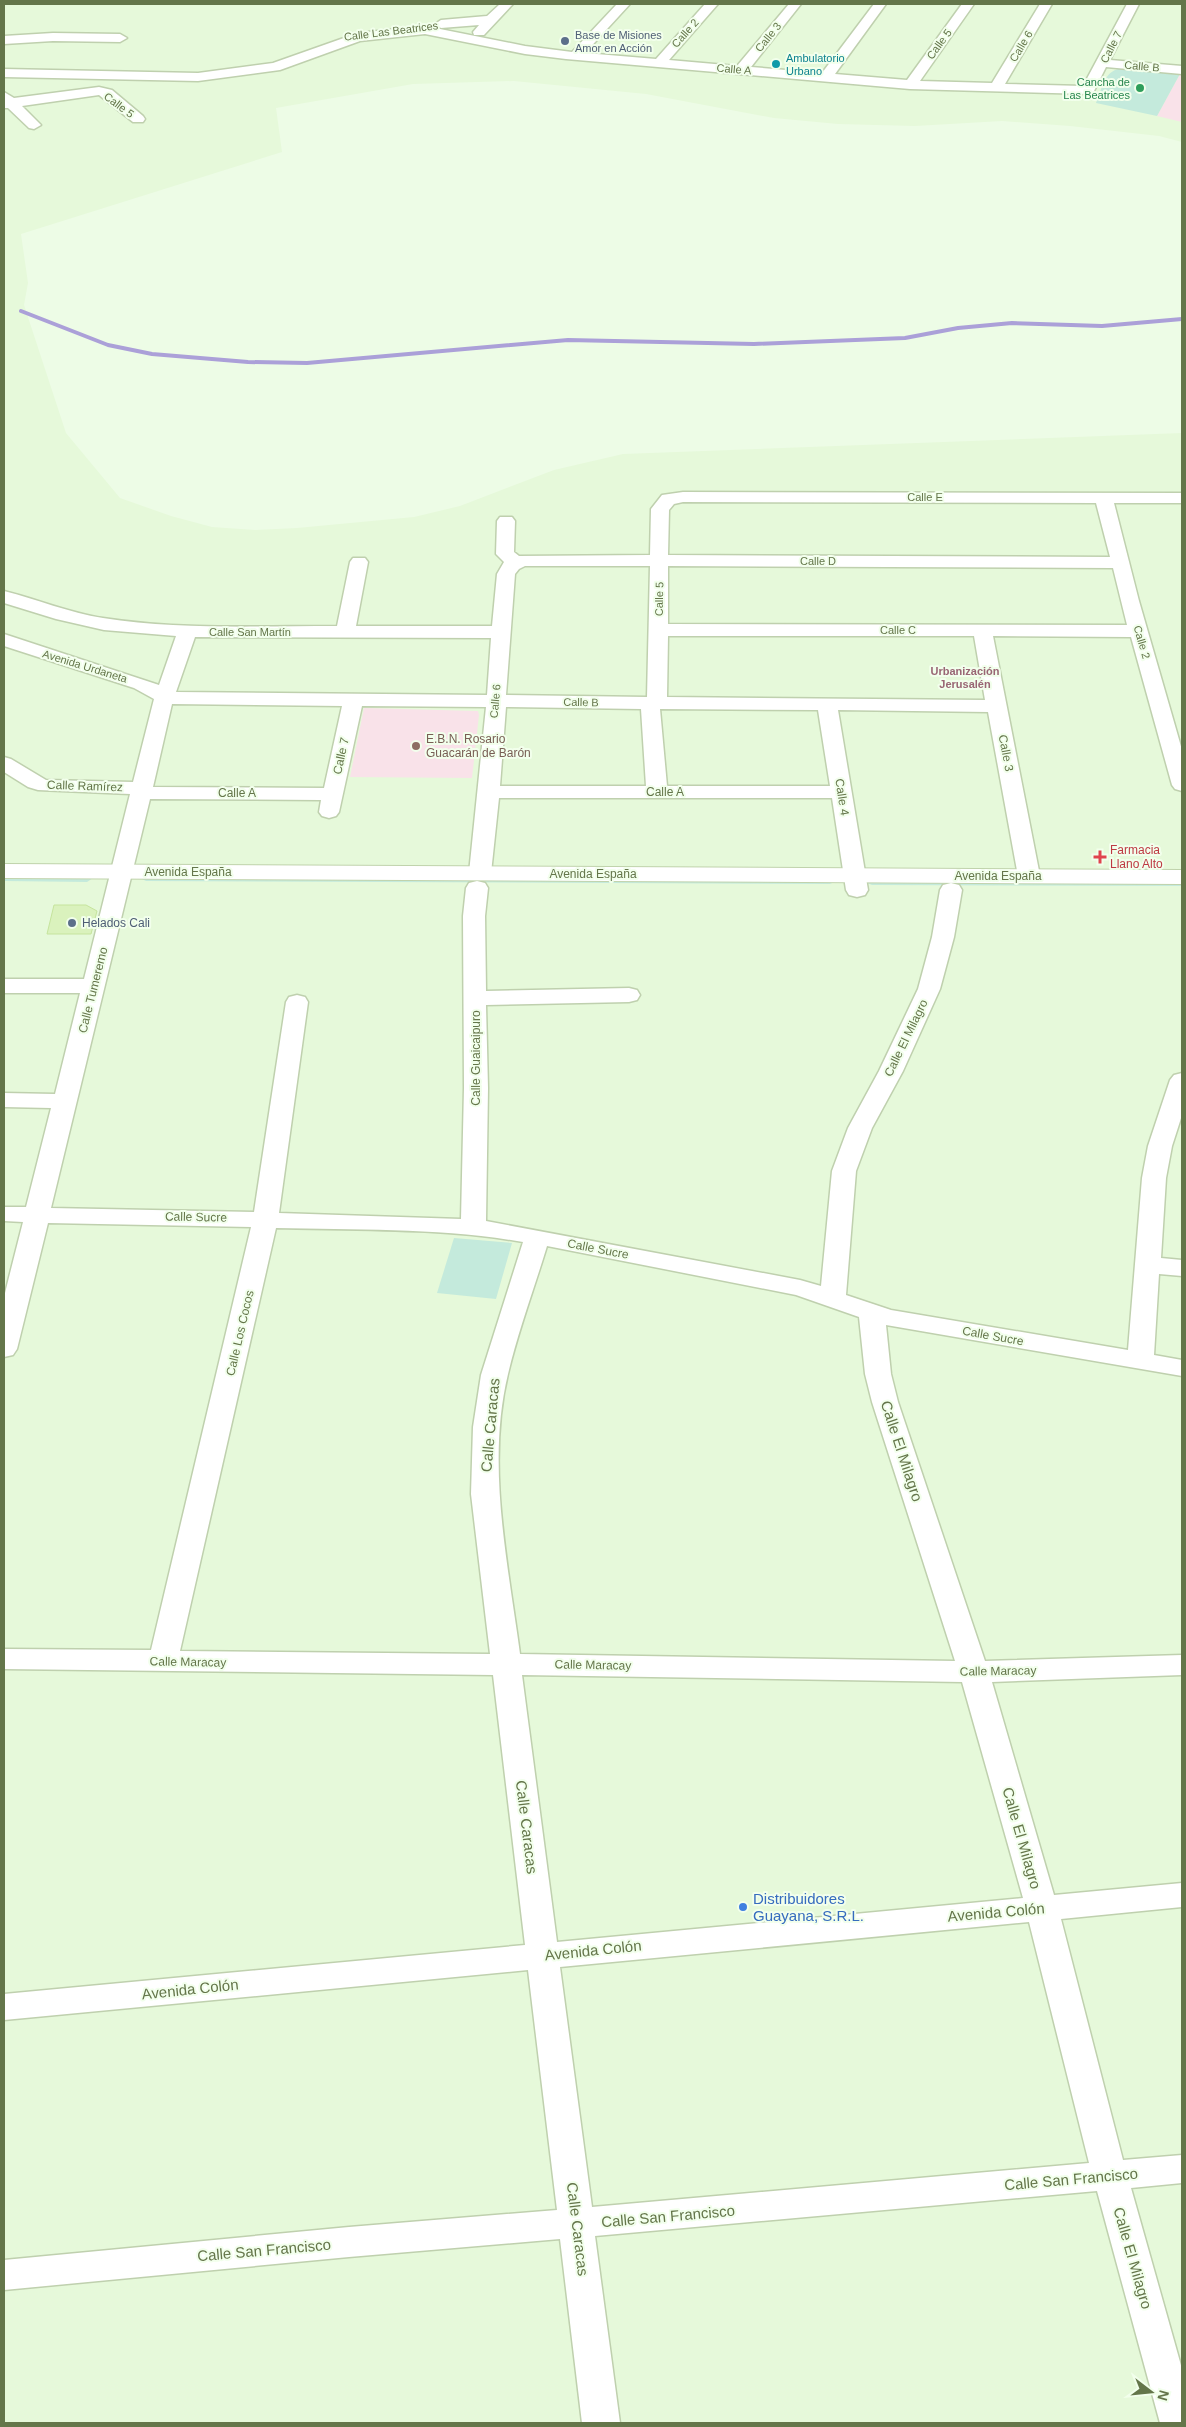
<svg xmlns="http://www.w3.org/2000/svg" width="1186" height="2427" font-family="Arial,sans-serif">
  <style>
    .residential { fill: #e6f9da }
    .education { fill: #f9e2e9 }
    .green { fill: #c4eadc }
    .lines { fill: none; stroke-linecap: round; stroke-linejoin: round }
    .stream { stroke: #aba0d8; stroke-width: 4 }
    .building { fill: #daf2bd; stroke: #c6e49d }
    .minor-casing { stroke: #bfd0ae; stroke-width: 3 }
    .secondary-casing { stroke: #c0d3ac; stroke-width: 2 }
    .minor { fill: #fff; fill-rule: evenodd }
    .secondary { fill: #fff; fill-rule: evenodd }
    .service-dot { fill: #5c6f8a; stroke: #f2ffec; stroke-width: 2 }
    .culture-dot { fill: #0f9aa8; stroke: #f2ffec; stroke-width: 2 }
    .leisure-dot { fill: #2e9e5b; stroke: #f2ffec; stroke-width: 2 }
    .education-dot { fill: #8d6e63; stroke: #f2ffec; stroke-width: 2 }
    .health-dot { fill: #e0444e; stroke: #f2ffec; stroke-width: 2 }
    .shop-dot { fill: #3f7fe0; stroke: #f2ffec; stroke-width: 2 }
    .labels { text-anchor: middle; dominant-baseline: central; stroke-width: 4; stroke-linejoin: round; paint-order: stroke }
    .far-street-label { font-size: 11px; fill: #64764a; stroke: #f2ffec }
    .far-service-label { font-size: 11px; fill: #4e5e75; stroke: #f2ffec; text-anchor: start }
    .far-culture-label { font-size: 11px; fill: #0d838f; stroke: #f2ffec; text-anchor: start }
    .far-leisure-label { font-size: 11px; fill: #27864d; stroke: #f2ffec; text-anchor: end }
    .far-neighbourhood-label { font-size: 11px; font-weight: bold; fill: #996674; stroke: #f2ffec }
    .education-label { font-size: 12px; fill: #785e54; stroke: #f2ffec; text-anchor: start }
    .street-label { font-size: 12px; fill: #64764a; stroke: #f2ffec }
    .health-label { font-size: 12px; fill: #be3a42; stroke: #f2ffec; text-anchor: start }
    .service-label { font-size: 12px; fill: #4e5e75; stroke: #f2ffec; text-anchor: start }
    .near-street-label { font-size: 15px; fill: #64764a; stroke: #f2ffec }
    .near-shop-label { font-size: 15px; fill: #366cbe; stroke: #f2ffec; text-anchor: start }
  </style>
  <rect width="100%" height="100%" fill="#edfce6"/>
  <path class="residential" d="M4,4H1182V142L1159,136L1070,126L1002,121L915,126L838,124L774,118L646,94L514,81L413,84L276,108L282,152L21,234L28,283L24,305L66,433L120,498L171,516L212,527L255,530L297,528L414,517L460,506L554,470L623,454L1182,433V2423H4Z"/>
  <g class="education">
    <path d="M1181,72L1182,73V122L1157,116Z"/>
    <path d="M364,708L478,711L479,715L472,778L350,777Z"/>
  </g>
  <g class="green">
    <path d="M1124,68L1181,72L1157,116L1096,103C1103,87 1104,69 1124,68Z"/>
    <path d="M4,876H88L93,878L87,882L4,881Z"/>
    <path d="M144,878L833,881L834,882L830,884L146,881L142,879Z"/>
    <path d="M871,880L1182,882V886L872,885L867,883Z"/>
    <path d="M454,1238L512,1243L496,1299L437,1293Z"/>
  </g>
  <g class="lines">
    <path class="stream" d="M21,311L108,345L152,354L248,362L307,363L568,340L754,344L905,338L958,328L1012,323L1102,326L1182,319"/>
  </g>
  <path class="building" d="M54,905H86L97,911L91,934H47Z"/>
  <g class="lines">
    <defs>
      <g id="minor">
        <path d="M500,4H513L484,35H474L473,32L479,25L441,28L435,24L441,20L487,16Z"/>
        <path d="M617,4H630L585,53L656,59L705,4H718L669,60L737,66L789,4H801L751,67L822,73L874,4H886L835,74L907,80L962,4H974L920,81L992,83L1040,4H1052L1005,84L1083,86L1127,4H1139L1110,60L1182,66V74L1106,67L1093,93L1088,94L910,89L566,59L525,54L425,34L360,41L280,70L198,81L4,77V69L198,73L273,63L358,33L425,26L525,46L572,52Z"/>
        <path d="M53,33L120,34L127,38L120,42L53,41L4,44V36Z"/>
        <path d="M99,87L112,90L143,116L145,119L143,122H133L99,95L22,106L41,125L34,129L29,128L8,108H4V92L14,98Z"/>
        <path d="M683,492L1182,493V503H1114L1139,601L1182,750V791L1175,789L1172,785L1131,637L993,636L1040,876L1037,881L1029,882L1021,881L1018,876L988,712L838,710L868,890L865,895L857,897L849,895L846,890L832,798H499L491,873L488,878L480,879L472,878L469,873L486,707L362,706L339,812L336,816L329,818L322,816L319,812L321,800L150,799L51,1208L254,1212L286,1002L289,997L297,995L305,997L308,1002L279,1213L461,1219L464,1088L463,916L466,888L469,883L477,881L485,883L488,888L485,916L486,991L629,988L637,990L640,995L637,1000L629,1002L486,1005L488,1088L486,1221L800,1280L821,1286L832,1171L848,1128L879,1071L918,989L932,937L940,890L943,885L951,883L959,885L962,890L954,937L940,989L903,1071L872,1128L856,1171L846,1295L891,1310L1128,1350L1142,1178L1148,1146L1170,1080L1174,1075L1182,1073V1115L1172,1146L1166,1178L1161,1258L1182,1260V1276L1159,1274L1154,1355L1182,1360V1376L886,1325L891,1374L898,1402L985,1661L1182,1655V1675L992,1682L1054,1895L1182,1883V1907L1061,1919L1123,2160L1182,2155V2183L1131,2188L1182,2369V2423H1160L1097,2191L595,2236L620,2423H582L560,2239L349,2257L4,2290V2260L349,2227L557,2210L528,1970L4,2020V1994L525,1945L493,1675L4,1669V1649L151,1650L251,1227L48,1223L17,1349L13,1355L4,1357V1297L23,1222L4,1221V1207H26L51,1108L4,1107V1093L55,1094L80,993H4V979H84L130,794L38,790L28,787L4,772V757L11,759L46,780L133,782L154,699L134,688L4,646V634L159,685L176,636L104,630L56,619L4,603V591C37,599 69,613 103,618C180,630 260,626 337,626L350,562L353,558H365L368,562L356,626H492L497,574L504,562L496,554L497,521L500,517H512L515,521L514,552L519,556L650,555L651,509L662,495ZM683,502L1096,503L1110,557L668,555L669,510L674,504ZM525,566H650L647,697L506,695L515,574L519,569ZM668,566L1113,568L1127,625L668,624ZM668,636H974L985,700L667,697ZM195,637L491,638L487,695L176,692ZM172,704L342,706L324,788L153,787ZM506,707L641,709L646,786H500ZM660,709L818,710L830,786H667ZM276,1228C359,1230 442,1228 523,1242L481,1375L473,1427L471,1494L490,1654L180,1651ZM547,1246L796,1295L859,1317L865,1374L872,1402L955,1661L520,1654C508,1563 486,1465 508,1374C518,1331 534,1289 547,1246ZM522,1675L962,1682L1023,1898L557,1942ZM1029,1922L1089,2163L592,2207L560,1967Z"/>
      </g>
      <path id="secondary" d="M4,864L1182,870V884L4,878Z"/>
    </defs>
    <use href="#minor" class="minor-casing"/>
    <use href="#secondary" class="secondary-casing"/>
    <use href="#minor" class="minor"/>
    <use href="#secondary" class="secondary"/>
  </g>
  <g class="service-dot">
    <circle cx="565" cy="41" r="5"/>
    <circle cx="72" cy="923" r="5"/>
  </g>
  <circle class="culture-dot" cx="776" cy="64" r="5"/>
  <circle class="leisure-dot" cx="1140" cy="88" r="5"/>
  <circle class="education-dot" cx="416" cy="746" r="5"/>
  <path class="health-dot" d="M1097.5 849.5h5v5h5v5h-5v5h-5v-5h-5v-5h5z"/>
  <circle class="shop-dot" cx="743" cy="1907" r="5"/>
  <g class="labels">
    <g class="far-street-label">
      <text transform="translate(391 31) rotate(-7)">Calle Las Beatrices</text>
      <text transform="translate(685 33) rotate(-48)">Calle 2</text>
      <text transform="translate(768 37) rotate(-51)">Calle 3</text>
      <text transform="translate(939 44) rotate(-54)">Calle 5</text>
      <text transform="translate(1021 46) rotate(-59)">Calle 6</text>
      <text transform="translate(1111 47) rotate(-63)">Calle 7</text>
      <text transform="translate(1142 66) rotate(5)">Calle B</text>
      <text transform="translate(734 69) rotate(5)">Calle A</text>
      <text transform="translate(119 105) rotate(37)">Calle 5</text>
      <text x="925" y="497">Calle E</text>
      <text x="818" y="561">Calle D</text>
      <text transform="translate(659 599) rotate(-89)">Calle 5</text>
      <text x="898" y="630">Calle C</text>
      <text x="250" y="632">Calle San Martín</text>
      <text transform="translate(1142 642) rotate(74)">Calle 2</text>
      <text transform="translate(85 666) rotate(17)">Avenida Urdaneta</text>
      <text transform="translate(495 701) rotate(-85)">Calle 6</text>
      <text transform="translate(581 702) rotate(1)">Calle B</text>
    </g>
    <g class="far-service-label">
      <text x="575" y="35">Base de Misiones<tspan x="575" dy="13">Amor en Acción</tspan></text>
    </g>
    <g class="far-culture-label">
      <text x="786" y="58">Ambulatorio<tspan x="786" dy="13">Urbano</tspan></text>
    </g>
    <g class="far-leisure-label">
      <text x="1130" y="82">Cancha de<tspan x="1130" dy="13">Las Beatrices</tspan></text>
    </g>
    <g class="far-neighbourhood-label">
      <text x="965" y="671">Urbanización<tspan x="965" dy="13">Jerusalén</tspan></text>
    </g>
    <g class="education-label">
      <text x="426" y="739">E.B.N. Rosario<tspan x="426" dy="14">Guacarán de Barón</tspan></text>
    </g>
    <g class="street-label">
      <text transform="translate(1006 753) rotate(79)">Calle 3</text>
      <text transform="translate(341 756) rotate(-78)">Calle 7</text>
      <text transform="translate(85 786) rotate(2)">Calle Ramírez</text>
      <text x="665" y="792">Calle A</text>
      <text x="237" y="793">Calle A</text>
      <text transform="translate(842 797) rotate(81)">Calle 4</text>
      <text x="188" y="872">Avenida España</text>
      <text x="593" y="874">Avenida España</text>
      <text x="998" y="876">Avenida España</text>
      <text transform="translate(93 990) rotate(-76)">Calle Tumeremo</text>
      <text transform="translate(906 1038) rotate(-64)">Calle El Milagro</text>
      <text transform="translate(476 1058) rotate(-90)">Calle Guaicaipuro</text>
      <text transform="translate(196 1217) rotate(1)">Calle Sucre</text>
      <text transform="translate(598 1249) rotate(11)">Calle Sucre</text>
      <text transform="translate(240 1333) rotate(-77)">Calle Los Cocos</text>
      <text transform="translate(993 1336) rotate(10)">Calle Sucre</text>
      <text transform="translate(188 1662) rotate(1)">Calle Maracay</text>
      <text transform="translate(593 1665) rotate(1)">Calle Maracay</text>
      <text transform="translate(998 1671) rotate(-1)">Calle Maracay</text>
    </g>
    <g class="health-label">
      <text x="1110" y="850">Farmacia<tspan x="1110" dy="14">Llano Alto</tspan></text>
    </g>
    <g class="service-label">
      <text x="82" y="923">Helados Cali</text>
    </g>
    <g class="near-street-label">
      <text transform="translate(490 1425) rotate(-85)">Calle Caracas</text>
      <text transform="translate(902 1451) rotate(72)">Calle El Milagro</text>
      <text transform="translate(527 1827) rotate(83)">Calle Caracas</text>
      <text transform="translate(1022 1838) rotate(74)">Calle El Milagro</text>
      <text transform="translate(996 1912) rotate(-5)">Avenida Colón</text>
      <text transform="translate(593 1950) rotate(-6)">Avenida Colón</text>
      <text transform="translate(190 1989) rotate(-6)">Avenida Colón</text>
      <text transform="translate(1071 2179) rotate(-5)">Calle San Francisco</text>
      <text transform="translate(668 2216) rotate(-5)">Calle San Francisco</text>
      <text transform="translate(578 2229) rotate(83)">Calle Caracas</text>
      <text transform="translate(264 2250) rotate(-5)">Calle San Francisco</text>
      <text transform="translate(1133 2258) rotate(74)">Calle El Milagro</text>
    </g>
    <g class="near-shop-label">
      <text x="753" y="1898">Distribuidores<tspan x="753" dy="17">Guayana, S.R.L.</tspan></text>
    </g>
  </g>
  <rect width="1186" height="2427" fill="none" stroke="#64764a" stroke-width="10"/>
  <g transform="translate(1151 2392) rotate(106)" stroke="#f2ffec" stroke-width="4" paint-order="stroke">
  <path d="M0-4L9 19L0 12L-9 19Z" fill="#64764a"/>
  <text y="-8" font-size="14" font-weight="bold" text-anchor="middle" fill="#64764a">N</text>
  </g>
</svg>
